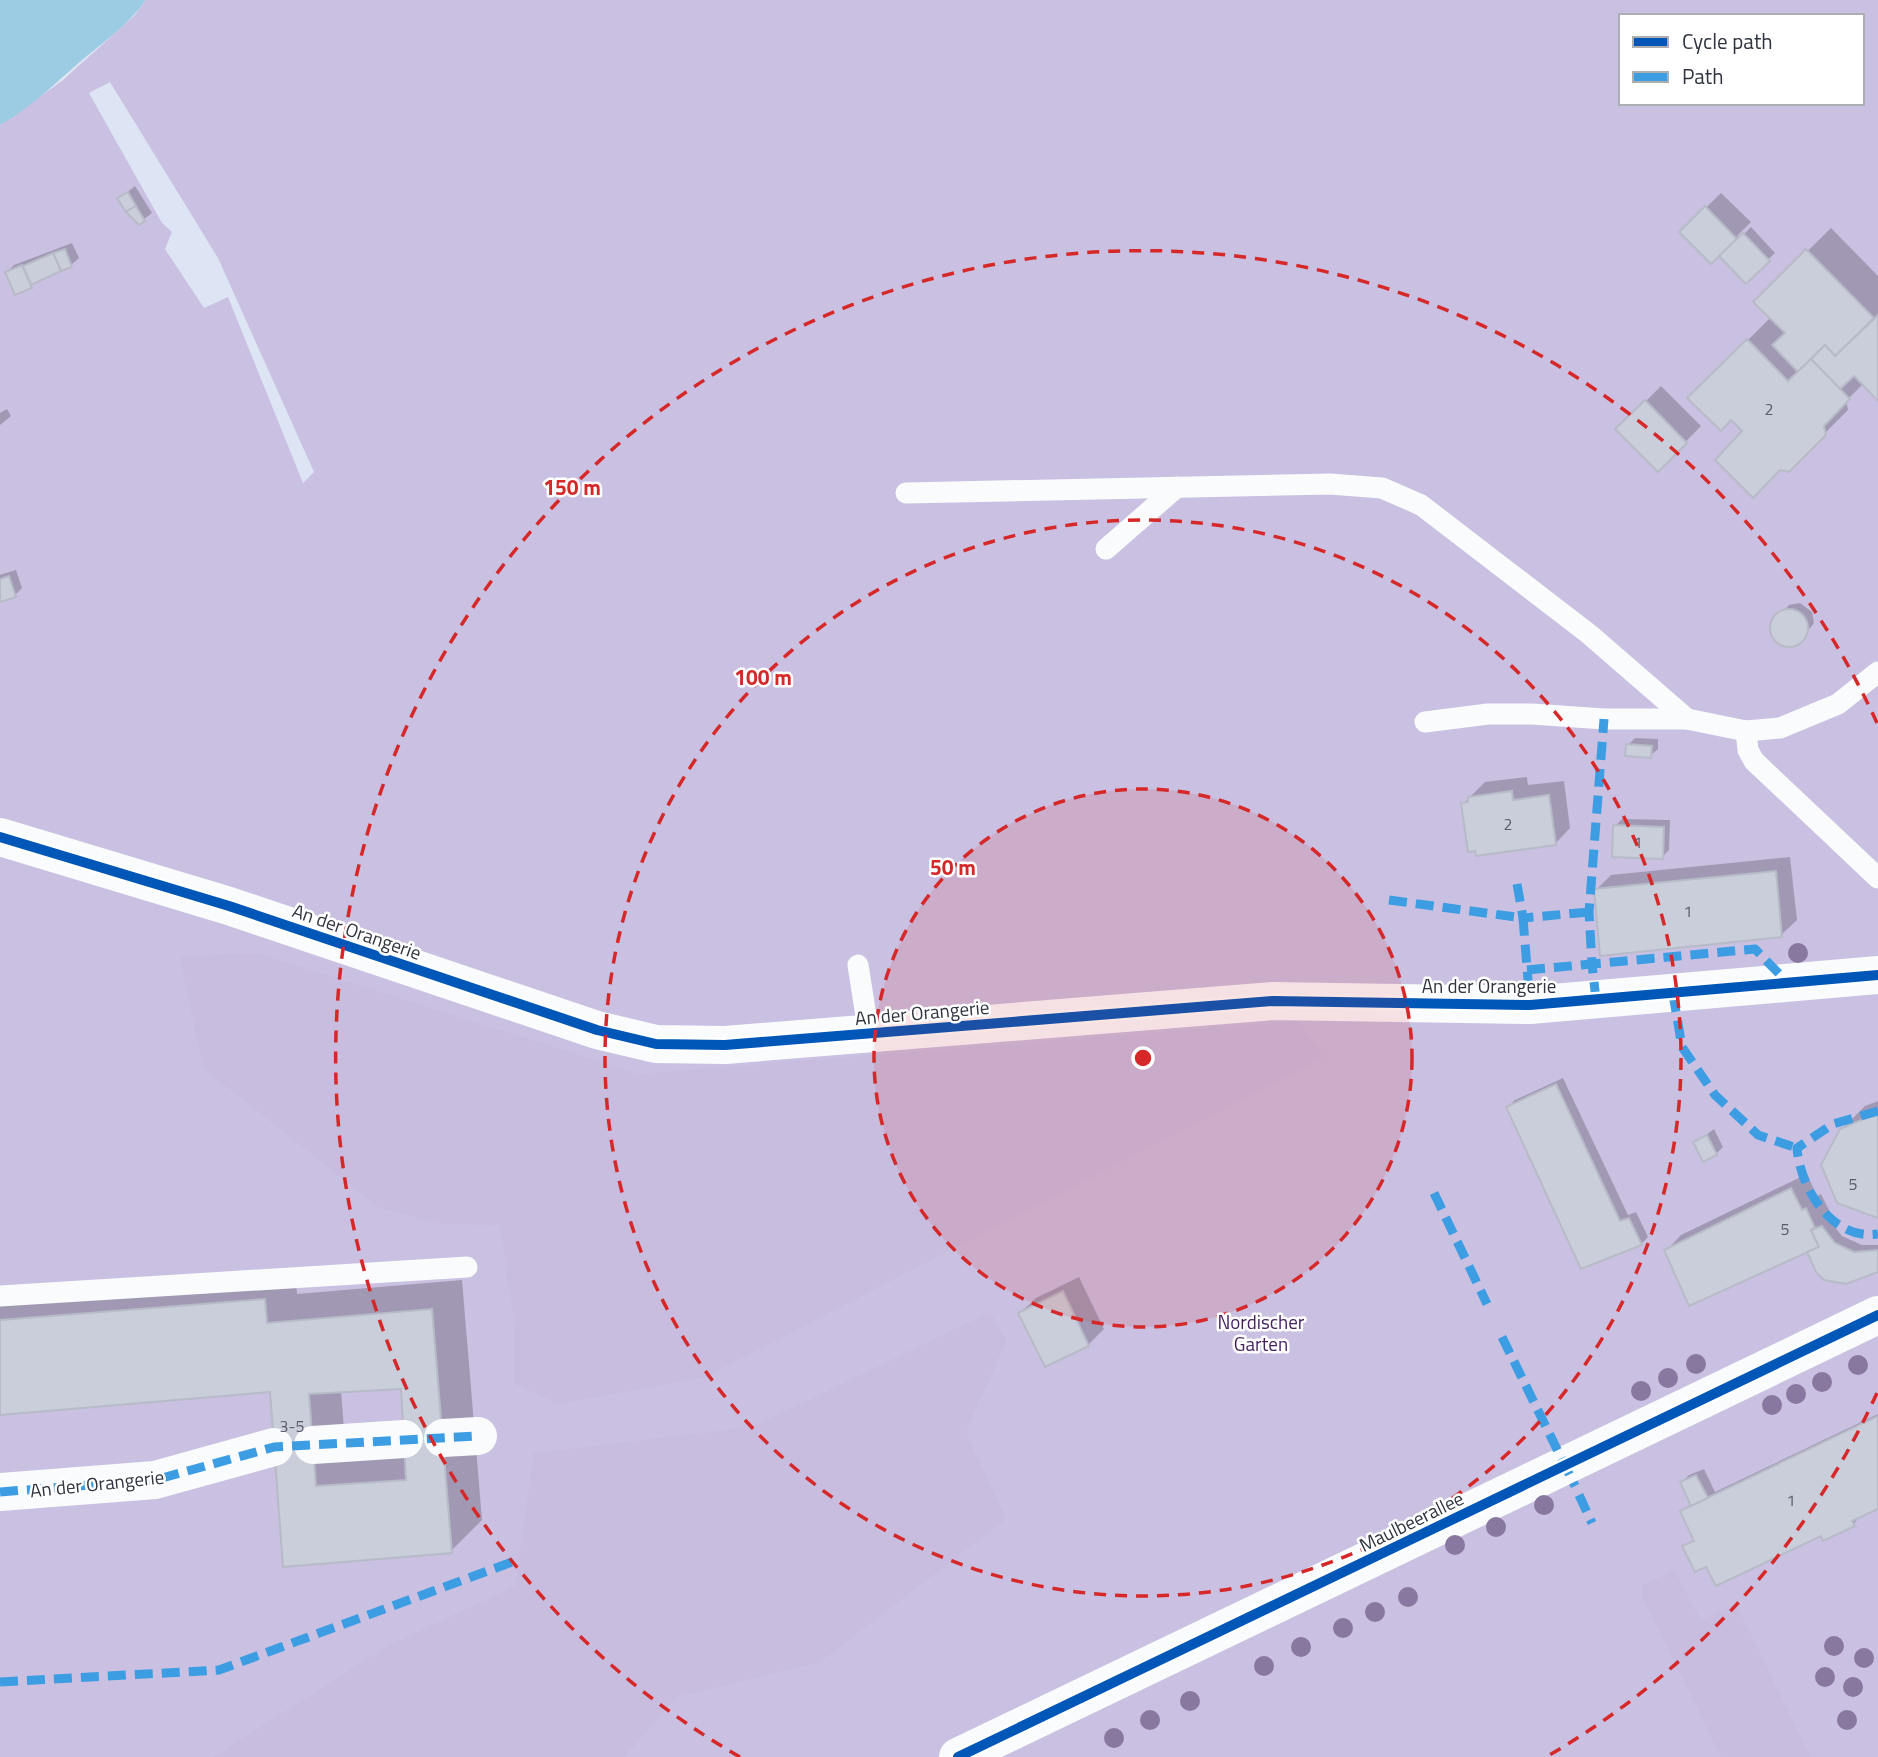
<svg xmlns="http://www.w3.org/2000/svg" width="1878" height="1757" font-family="'Titillium Web',sans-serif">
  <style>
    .green { fill: #cac0e1; fill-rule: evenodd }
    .forest { fill: #c8bcdf }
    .water { fill: #9bcce3 }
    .shadow { fill: #0003; fill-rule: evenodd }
    .building { fill: #cacdda; stroke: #b7bac7; stroke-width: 2; fill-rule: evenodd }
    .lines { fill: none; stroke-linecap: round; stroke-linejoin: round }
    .lane { stroke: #fafbfd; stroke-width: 21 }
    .street { stroke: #fafbfd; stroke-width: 38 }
    .secondary { stroke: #fafbfd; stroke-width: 38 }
    .quiet { stroke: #3d9de3; stroke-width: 9; stroke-dasharray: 18 9; stroke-linecap: butt }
    .cycleway-casing { stroke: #fff; stroke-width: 15 }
    .cycleway { stroke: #0057b8; stroke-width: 10 }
    .tree { fill: #8878a0 }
    .ring { fill: none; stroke: #d62828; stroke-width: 3.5; stroke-dasharray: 12 9 }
    .labels { text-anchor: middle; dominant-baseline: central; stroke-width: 5; stroke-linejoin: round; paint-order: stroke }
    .number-label { font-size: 16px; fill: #585d68 }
    .street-label { font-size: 19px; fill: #2f343f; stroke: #fff }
    .park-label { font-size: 19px; fill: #431f5c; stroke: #fff }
    .centre { fill: #d62828; stroke: #fff; stroke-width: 3.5 }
    .ring-label { font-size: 21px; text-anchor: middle; font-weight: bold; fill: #d62828; stroke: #fff; stroke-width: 5; stroke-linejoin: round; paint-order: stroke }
  </style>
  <rect width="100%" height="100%" fill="#dde4f4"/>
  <path class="green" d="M146,0H1878V1757H0V125L62,81L135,15ZM1621,16H1862V103H1621ZM110,82L218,258L314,472L303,483L228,297L204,308L165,249L172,232L162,223L89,93Z"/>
  <g class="forest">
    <path d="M257,953L639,1074L1299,1021L1324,1057L705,1377L559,1404L515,1384V1329L500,1225L439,1224L378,1207L203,1068L180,957Z"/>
    <path d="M990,1312L1006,1341L966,1432L1006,1519L820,1662L676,1697L624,1757H213L390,1645L515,1586L534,1453L753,1427Z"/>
    <path d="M1674,1570L1701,1620L1736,1604L1811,1757H1721L1643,1598V1585Z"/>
  </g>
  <path class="water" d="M0,0H146C128,25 106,40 82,60C55,83 32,107 0,125Z"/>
  <g class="shadow">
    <path d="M135,186L152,213L139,223L134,215L130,217L119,199Z"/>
    <path d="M1721,193L1751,222L1737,236L1740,238L1751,227L1775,253L1746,281L1719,254L1681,232Z"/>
    <path d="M1831,228L1878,276V399L1863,384L1846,401L1848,410L1788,470L1732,418L1690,398L1771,317L1756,302Z"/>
    <path d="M72,243L79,258L71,265L16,293L7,272L14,265Z"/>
    <path d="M1661,386L1701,426L1658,470L1618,429Z"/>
    <path d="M7,409L11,416L0,425V413Z"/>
    <path d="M16,570L22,588L15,595L0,600V575Z"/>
    <path d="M1800,603L1812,612L1814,623L1800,641L1786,645L1776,640L1772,625L1789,605Z"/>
    <path d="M1635,738L1658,739V749L1650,756L1628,745Z"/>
    <path d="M1527,777L1528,785L1564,781L1570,828L1555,844L1463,804L1485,782Z"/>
    <path d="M1622,819L1670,820L1669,850L1662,857L1615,826Z"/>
    <path d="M1790,857L1797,920L1781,935L1596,890L1611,875Z"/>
    <path d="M1563,1078L1628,1215L1636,1212L1648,1237L1641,1244L1508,1107L1515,1100Z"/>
    <path d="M1878,1101V1216L1841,1130L1865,1106Z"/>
    <path d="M1714,1129L1723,1147L1716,1154L1695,1143Z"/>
    <path d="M1807,1174L1817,1196L1821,1194L1830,1212L1826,1215L1829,1220L1842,1236L1862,1245H1878V1270L1815,1247L1666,1251L1681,1235Z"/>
    <path d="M295,1269L297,1294L462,1280L482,1520L451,1551L285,1565L272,1391L0,1413V1293ZM403,1387L407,1452L346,1457L341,1390Z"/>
    <path d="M1079,1277L1104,1329L1088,1345L1020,1313L1036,1298Z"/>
    <path d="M1878,1414V1507L1860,1515L1854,1524L1707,1565L1684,1547L1695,1538L1682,1512L1692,1503L1682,1482L1689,1475L1704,1469L1715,1492Z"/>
  </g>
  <g class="building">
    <path d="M128,192L136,206L126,212L117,198Z"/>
    <path d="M136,206L145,221L139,225L126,212Z"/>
    <path d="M1705,206L1737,239L1711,264L1679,232Z"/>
    <path d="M1743,233L1770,261L1746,284L1719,256Z"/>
    <path d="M65,249L72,267L61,271L53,253Z"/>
    <path d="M1806,249L1874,318L1835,356L1825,345L1798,372L1772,345L1785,333L1753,302Z"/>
    <path d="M53,253L61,271L31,285L23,266Z"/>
    <path d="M22,265L32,288L15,295L5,272Z"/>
    <path d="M1878,315V401L1854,376L1840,389L1811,359L1825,345L1835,356Z"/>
    <path d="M1747,339L1788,381L1811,359L1850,399L1824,426L1826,435L1789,472L1780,470L1753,498L1715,460L1742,431L1731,420L1721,431L1687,398Z"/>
    <path d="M1645,400L1687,443L1658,472L1615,429Z"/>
    <path d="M9,576L16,597L0,602V579Z"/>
    <circle cx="1789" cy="628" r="19"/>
    <path d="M1626,744L1652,746L1651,758L1625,756Z"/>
    <path d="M1512,791L1513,800L1549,795L1556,845L1476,856L1475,851L1468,852L1461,803L1468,802V797Z"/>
    <path d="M1613,825L1664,827L1663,859L1612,857Z"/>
    <path d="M1776,871L1782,937L1600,956L1594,889Z"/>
    <path d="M1556,1084L1620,1221L1629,1218L1642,1245L1581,1269L1506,1107Z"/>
    <path d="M1875,1114L1878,1115V1218L1837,1203L1821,1165L1840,1129Z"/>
    <path d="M1707,1135L1717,1155L1703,1162L1693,1142Z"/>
    <path d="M1791,1188L1802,1210L1806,1208L1815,1228L1811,1230L1819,1247L1689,1306L1664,1250Z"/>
    <path d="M1822,1226L1835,1243L1854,1252L1878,1250V1272L1846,1284L1824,1280L1816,1272L1807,1252L1819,1247L1811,1230Z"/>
    <path d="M1063,1291L1089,1346L1045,1367L1018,1313Z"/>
    <path d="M265,1299L267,1323L432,1309L452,1553L283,1567L270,1392L0,1415V1320ZM401,1389L406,1480L316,1486L309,1394Z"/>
    <path d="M1878,1416V1509L1852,1521L1855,1526L1823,1541L1821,1536L1716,1586L1706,1567L1695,1572L1682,1546L1694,1541L1680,1511Z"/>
    <path d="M1696,1475L1708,1498L1691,1506L1680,1482Z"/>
  </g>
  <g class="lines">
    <g class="lane">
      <path d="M906,493L1330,484L1382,488L1421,505L1589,634L1687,719"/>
      <path d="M1106,549L1177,487"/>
      <path d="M1425,722L1488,714H1532L1604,719H1687L1746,731L1780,728L1838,704L1878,672"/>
      <path d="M1746,731L1748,750L1754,761L1878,878"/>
      <path d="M858,965L869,1035"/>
      <path d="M0,1296L467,1267"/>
    </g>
    <g class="street">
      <path d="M0,837L229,906L597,1030L656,1044L725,1045L1273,1001L1530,1005L1878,975"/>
      <path d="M443,1438L478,1436"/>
      <path d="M313,1445L404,1439"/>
      <path d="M0,1492L155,1480L274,1447"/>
    </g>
    <path class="secondary" d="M958,1757L1878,1315"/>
    <g class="quiet">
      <path d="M1517,884L1523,918L1589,912"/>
      <path d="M1389,900L1523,918L1530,1005"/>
      <path d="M1527,970L1592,964L1589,912L1604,719"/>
      <path d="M1673,994L1682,1047L1715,1095L1758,1135L1797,1148"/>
      <path d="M1596,1000L1592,964L1755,949L1789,984"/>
      <path d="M1878,1111L1833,1124L1797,1148C1800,1188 1832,1241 1878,1234"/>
      <path d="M1434,1193L1487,1304"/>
      <path d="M1502,1337L1575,1486"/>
      <path d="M0,1492L155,1480L274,1447L478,1436"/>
      <path d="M1579,1495L1592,1523"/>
      <path d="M0,1682L219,1670L512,1562"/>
    </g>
    <defs>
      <g id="cycleway">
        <path d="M0,837L229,906L597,1030L656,1044L725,1045L1273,1001L1530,1005L1878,975"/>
        <path d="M958,1757L1878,1315"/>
      </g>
    </defs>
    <use href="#cycleway" class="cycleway-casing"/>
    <use href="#cycleway" class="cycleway"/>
  </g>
  <g class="tree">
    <circle cx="1798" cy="953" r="10"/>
    <circle cx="1696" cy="1364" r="10"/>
    <circle cx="1858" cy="1365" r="10"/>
    <circle cx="1668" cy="1378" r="10"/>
    <circle cx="1822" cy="1382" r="10"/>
    <circle cx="1641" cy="1391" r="10"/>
    <circle cx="1796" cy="1394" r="10"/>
    <circle cx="1772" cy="1405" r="10"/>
    <circle cx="1544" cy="1505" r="10"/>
    <circle cx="1496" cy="1527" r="10"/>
    <circle cx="1455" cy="1545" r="10"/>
    <circle cx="1408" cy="1597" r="10"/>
    <circle cx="1375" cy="1612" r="10"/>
    <circle cx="1343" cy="1628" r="10"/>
    <circle cx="1834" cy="1646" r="10"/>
    <circle cx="1301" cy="1647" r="10"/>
    <circle cx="1864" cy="1658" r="10"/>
    <circle cx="1264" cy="1666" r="10"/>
    <circle cx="1825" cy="1677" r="10"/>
    <circle cx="1853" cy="1687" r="10"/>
    <circle cx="1190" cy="1701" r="10"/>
    <circle cx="1150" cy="1720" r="10"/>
    <circle cx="1847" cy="1720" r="10"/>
    <circle cx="1114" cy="1738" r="10"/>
  </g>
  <circle cx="1143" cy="1058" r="269" fill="#d62828" fill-opacity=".12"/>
  <g class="ring">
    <circle cx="1143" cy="1058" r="269"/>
    <circle cx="1143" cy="1058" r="538"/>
    <path d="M1877 1393A807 807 0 0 1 1546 1757M740 1757A807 807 0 1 1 1877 723"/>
  </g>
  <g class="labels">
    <g class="number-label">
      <text x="1769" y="409">2</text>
      <text x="1508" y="824">2</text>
      <text x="1638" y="842">1</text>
      <text x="1688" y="911">1</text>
      <text x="1853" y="1184">5</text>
      <text x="1785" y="1229">5</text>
      <text x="292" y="1426">3-5</text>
      <text x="1791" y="1500">1</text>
    </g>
    <g class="street-label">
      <text transform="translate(357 931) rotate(19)">An der Orangerie</text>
      <text x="1489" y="985">An der Orangerie</text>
      <text transform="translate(922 1012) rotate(-5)">An der Orangerie</text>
      <text transform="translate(97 1483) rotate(-6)">An der Orangerie</text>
      <text transform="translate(1411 1521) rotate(-26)">Maulbeerallee</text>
    </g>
    <g class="park-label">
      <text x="1261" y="1321">Nordischer<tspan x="1261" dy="22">Garten</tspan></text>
    </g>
  </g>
  <circle cx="1143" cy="1058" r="10" class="centre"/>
  <g class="ring-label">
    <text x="572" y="495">150 m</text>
    <text x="763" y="685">100 m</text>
    <text x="953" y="875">50 m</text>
  </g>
  <rect x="1619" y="14" width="245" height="91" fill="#ffffff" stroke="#acaeb2" stroke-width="2"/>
  <rect x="1633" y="37" width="35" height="10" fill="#0057b8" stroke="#acaeb2" stroke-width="2"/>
  <text x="1682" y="49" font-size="21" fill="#2f343f">Cycle path</text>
  <rect x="1633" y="72" width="35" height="10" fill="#3d9de3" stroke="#acaeb2" stroke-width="2"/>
  <text x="1682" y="84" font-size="21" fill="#2f343f">Path</text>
</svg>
